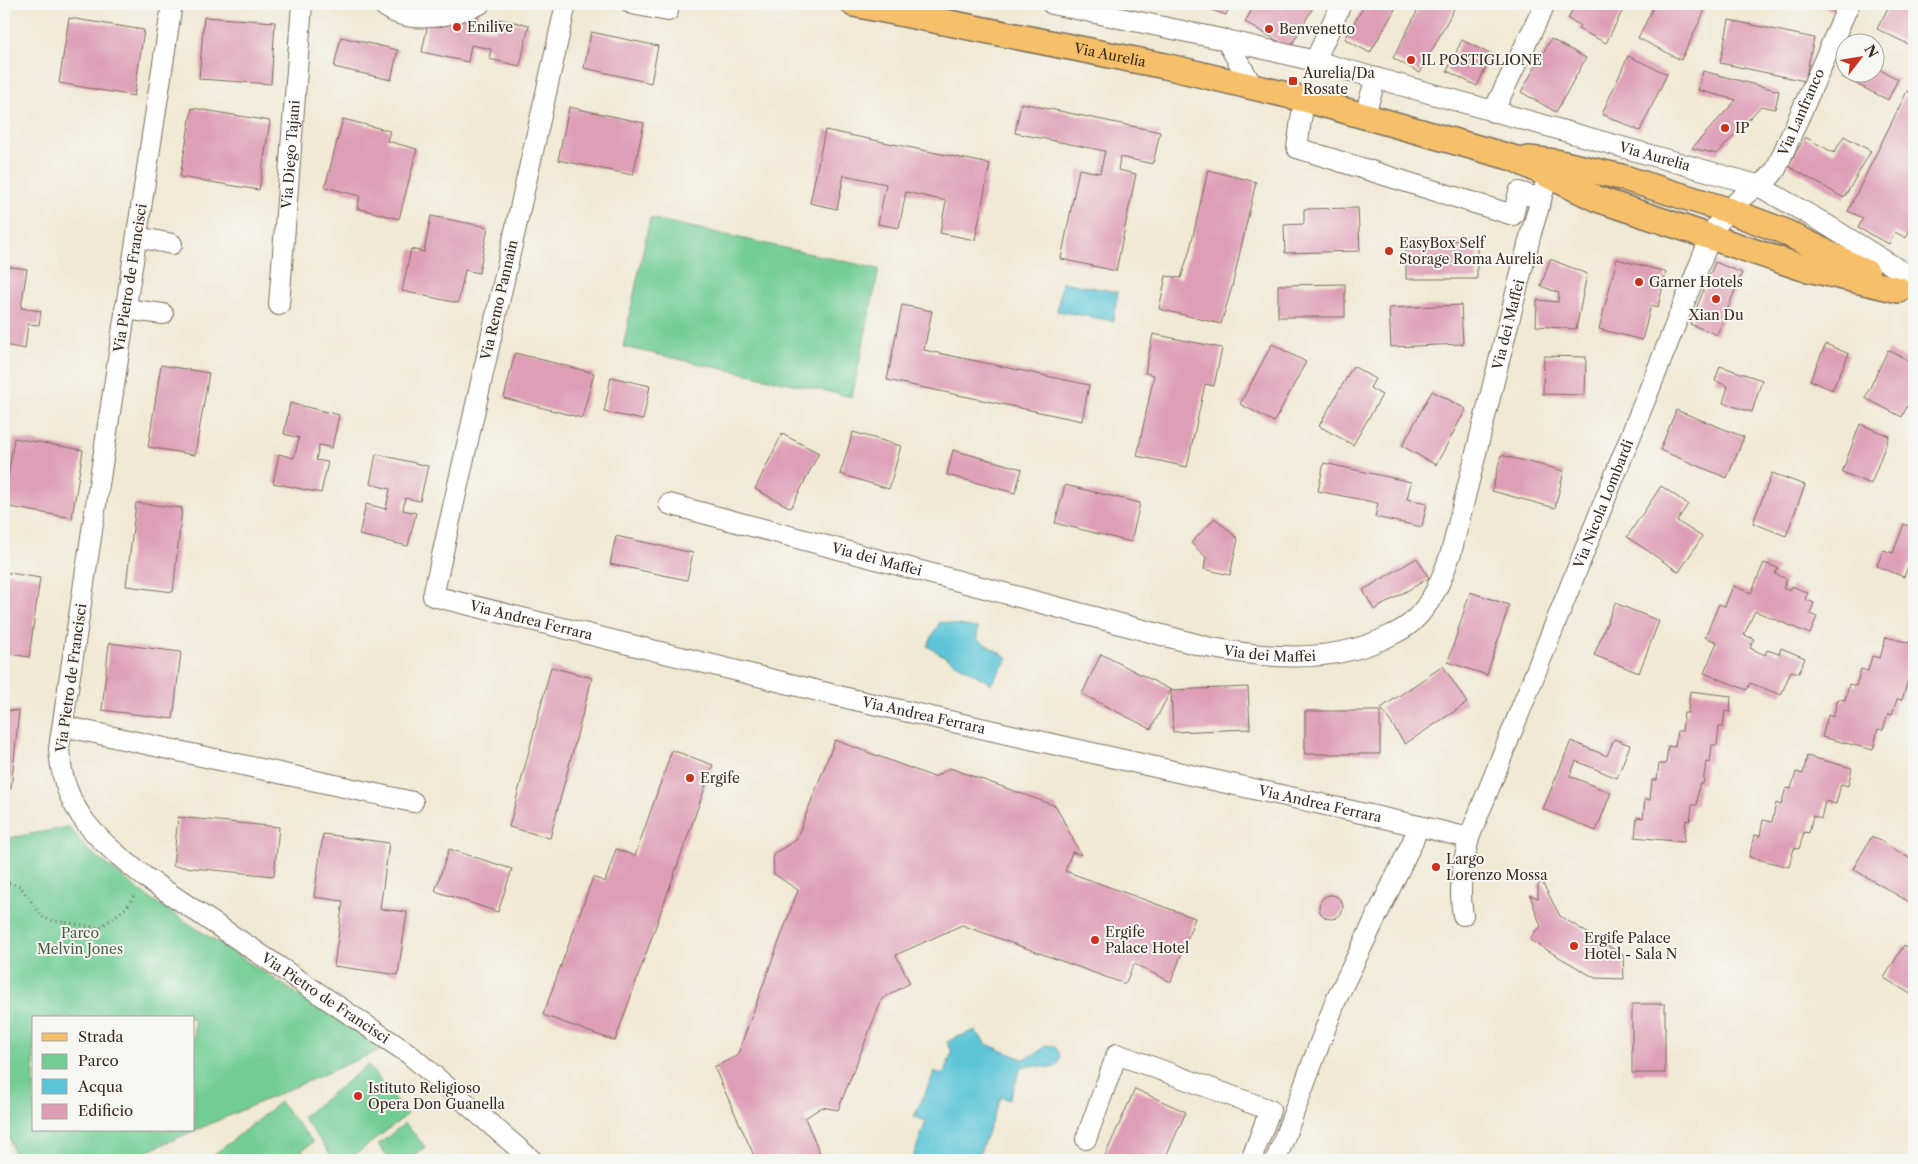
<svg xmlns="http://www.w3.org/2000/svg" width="1918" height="1164" font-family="'Libre Caslon Text',serif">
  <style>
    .green { fill: #72cd94; stroke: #567c59; fill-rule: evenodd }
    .water { fill: #5bc5d7; stroke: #4b787a }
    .building { fill: #de9fb6 }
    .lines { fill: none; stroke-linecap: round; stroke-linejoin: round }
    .minor-casing { stroke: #7a6d5d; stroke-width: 22 }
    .major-casing { stroke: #7a6d5d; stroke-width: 28 }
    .path { stroke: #7a6d5d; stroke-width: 3; stroke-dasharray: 1 4; stroke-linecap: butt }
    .minor { stroke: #fff; stroke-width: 20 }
    .major { stroke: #f6c06b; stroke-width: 25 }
    .poi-dot { fill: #c8321e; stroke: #f6f6f2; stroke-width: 2 }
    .labels { text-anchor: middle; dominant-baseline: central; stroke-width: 4; stroke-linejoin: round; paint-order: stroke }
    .poi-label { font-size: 14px; fill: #3b2a1e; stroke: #f6f6f2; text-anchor: start }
    .street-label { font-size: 14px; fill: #3b2a1e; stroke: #f6f6f2 }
    .park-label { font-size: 14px; fill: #4c5b41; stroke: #f6f6f2 }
  </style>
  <rect width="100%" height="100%" fill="#f6f6f2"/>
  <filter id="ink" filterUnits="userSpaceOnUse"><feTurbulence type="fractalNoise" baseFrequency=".02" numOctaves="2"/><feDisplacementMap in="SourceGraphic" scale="10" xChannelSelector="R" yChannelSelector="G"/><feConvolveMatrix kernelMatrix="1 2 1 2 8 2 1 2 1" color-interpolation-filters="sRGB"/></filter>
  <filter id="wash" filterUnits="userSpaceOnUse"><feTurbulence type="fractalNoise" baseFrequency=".0096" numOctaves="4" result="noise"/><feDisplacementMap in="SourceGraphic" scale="20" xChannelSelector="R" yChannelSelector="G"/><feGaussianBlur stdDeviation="1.12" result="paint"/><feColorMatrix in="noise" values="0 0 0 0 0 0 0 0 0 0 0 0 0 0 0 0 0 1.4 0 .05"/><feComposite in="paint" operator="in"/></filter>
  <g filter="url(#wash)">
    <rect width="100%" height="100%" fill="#f0e9d3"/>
    <g class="green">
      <path d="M650,218L879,269L852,397L623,347Z"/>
      <path d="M69,827L88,850L148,897L382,1049L127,1160H15L4,1116V839ZM34,1018H194V1130H34Z"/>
      <path d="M368,1065L407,1115L348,1160H335L302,1117Z"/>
      <path d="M280,1102L313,1142L290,1160H218L214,1155Z"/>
      <path d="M405,1123L425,1147L408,1160H390L378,1145Z"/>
    </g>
    <g class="water">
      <path d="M1062,282L1118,292L1113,321L1057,311Z"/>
      <path d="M940,622L978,628L977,639L1008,658L991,684L927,646Z"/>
      <path d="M975,1030L986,1044L1023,1059L1037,1053L1046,1045L1054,1046C1058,1050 1061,1055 1059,1061C1055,1072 1046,1067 1039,1066C1033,1065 1027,1066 1022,1066L1009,1100L1001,1097L977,1160H912L926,1121L914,1117L935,1071L943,1075L952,1052L947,1042L957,1037L958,1035L961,1036Z"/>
    </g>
    <g id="blocks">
      <g class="building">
        <path d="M432,4H480L476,27L495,31L498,19L529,25L520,66L489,59L491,49L471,45L468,62L422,52Z"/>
        <path d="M1194,4H1230L1226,15Z"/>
        <path d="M1255,4H1315L1290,48L1245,22Z"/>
        <path d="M1365,4H1398L1370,53L1345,39Z"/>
        <path d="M1421,4H1448L1455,7L1420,73L1393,58Z"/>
        <path d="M1575,4H1626L1606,43L1578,29L1580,25L1568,19Z"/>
        <path d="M1655,4H1692L1705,10L1681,60L1638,38Z"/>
        <path d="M1807,4H1837L1835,11Z"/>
        <path d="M1890,4H1907L1914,7V47L1877,29Z"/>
        <path d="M204,17L275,22L271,84L199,79Z"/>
        <path d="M69,18L144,30L134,96L59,83Z"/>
        <path d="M1729,20L1814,38L1805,81L1720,63Z"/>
        <path d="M591,32L658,46L651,83L584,68Z"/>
        <path d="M341,37L398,50L391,80L334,67Z"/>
        <path d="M1551,39L1586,58L1556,112L1521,92Z"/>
        <path d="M1462,40L1492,55L1477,86L1447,71Z"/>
        <path d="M1628,56L1667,74L1640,131L1602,114Z"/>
        <path d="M1876,68L1898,79L1888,100L1842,77L1845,72H1876Z"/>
        <path d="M1703,71L1779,91L1775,109L1761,106L1717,154L1692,148L1736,100L1698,90Z"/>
        <path d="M1907,91L1914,95V221L1906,238L1895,232L1889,244L1858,228L1863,218L1848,211Z"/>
        <path d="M1021,103L1160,132L1153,164L1120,157L1118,170L1136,174L1116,271L1061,259L1079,169L1100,173L1105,151L1015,133Z"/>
        <path d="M569,107L644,123L633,175L558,160Z"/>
        <path d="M192,108L270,121L259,190L180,177Z"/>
        <path d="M343,119L390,131L387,141L417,149L399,219L357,208L360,196L325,187Z"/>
        <path d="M825,130L990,164L975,240L940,233L946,201L906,192L899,228L878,224L886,184L844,175L837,209L810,203Z"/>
        <path d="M1844,136L1871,151L1844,198L1788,166L1805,137L1834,153Z"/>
        <path d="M1208,170L1256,182L1232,287L1221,324L1159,309L1166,276L1181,278L1190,249Z"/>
        <path d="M1358,208L1360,251L1285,253L1284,225L1304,224V209Z"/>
        <path d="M431,216L488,227L479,273L465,270L458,303L402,291L411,249L424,252Z"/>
        <path d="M1477,240V279H1406V241Z"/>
        <path d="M1550,259L1587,274L1576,329L1536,326L1537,300L1558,302L1559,293L1541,286Z"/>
        <path d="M1617,259L1666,272L1658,307L1651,305L1642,340L1599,329Z"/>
        <path d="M1715,262L1742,273L1717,335L1690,324Z"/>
        <path d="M4,266L27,269L21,308L41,311L39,325L28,324L25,349L4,345Z"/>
        <path d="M1345,284V317H1278V285Z"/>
        <path d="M902,305L932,311L924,350L1089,385L1082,421L887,380Z"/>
        <path d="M1461,305L1463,344L1391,347L1389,308Z"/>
        <path d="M1153,334L1222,348L1214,386L1205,384L1187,467L1137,456L1154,375L1145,373Z"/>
        <path d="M1272,344L1306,362L1274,422L1240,404Z"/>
        <path d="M1826,344L1849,354L1832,390L1810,380Z"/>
        <path d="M1888,350L1914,363V392L1902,417L1865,398Z"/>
        <path d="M515,353L594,373L582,418L504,398Z"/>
        <path d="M1544,356L1586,357L1585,395L1543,394Z"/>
        <path d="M161,365L209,373L195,455L148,447Z"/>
        <path d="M1353,366L1375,379L1370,388L1382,395L1353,445L1319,426Z"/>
        <path d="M1720,366L1762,380L1752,412L1723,403L1728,386L1715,381Z"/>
        <path d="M611,377L650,386L643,420L604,412Z"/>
        <path d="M1432,391L1466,409L1436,465L1402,446Z"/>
        <path d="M290,403L339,415L332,448L319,445L316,460L328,462L321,493L273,483L279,454L294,458L299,438L284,434Z"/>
        <path d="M1676,410L1744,437L1727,478L1660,450Z"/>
        <path d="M1860,424L1889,436L1871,484L1842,472Z"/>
        <path d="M853,432L901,446L889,489L840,474Z"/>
        <path d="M782,434L819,453L791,508L755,489Z"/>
        <path d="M14,438L83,450L72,518L4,506Z"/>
        <path d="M953,450L1022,469L1015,493L947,475Z"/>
        <path d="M376,454L428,466L420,501L405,498L403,510L416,513L408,546L359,535L366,504L386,509L390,489L370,484Z"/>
        <path d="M1501,455L1564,471L1555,508L1492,491Z"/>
        <path d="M1324,463L1411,482L1407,499L1427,503L1422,527L1375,517L1378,503L1318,491Z"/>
        <path d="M1772,473L1805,485L1786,536L1753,523Z"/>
        <path d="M1065,485L1140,503L1131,542L1055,523Z"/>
        <path d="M1661,486L1688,504L1677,521L1702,537L1679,572L1627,537Z"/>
        <path d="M136,503L182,508L173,592L126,586Z"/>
        <path d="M1215,518L1238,539L1230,575L1204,569L1206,557L1191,543Z"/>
        <path d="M1904,524L1914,528V566L1909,564L1904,577L1877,566L1883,550L1893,553Z"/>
        <path d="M616,536L693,553L687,580L610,564Z"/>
        <path d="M1417,558L1429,578L1374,610L1363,590Z"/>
        <path d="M1764,563L1778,568L1775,574L1787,579L1783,588L1790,591L1792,586L1808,593L1805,599L1814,603L1810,614L1817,617L1810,634L1755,611L1744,635L1754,639L1750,648L1765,655L1767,650L1779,654L1781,648L1805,658L1799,673L1791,671L1781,695L1750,683L1747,690L1704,673L1717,642L1705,637L1719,604L1725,606L1733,586L1751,593Z"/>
        <path d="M4,572L40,578L29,657L4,653Z"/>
        <path d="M1470,592L1509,605L1487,675L1448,662Z"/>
        <path d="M1615,603L1659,621L1639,673L1594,655Z"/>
        <path d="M1886,637L1914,644V682L1908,680L1902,700L1897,699L1892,715L1888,714L1883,730L1878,729L1873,750L1822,737L1828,715L1833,717L1838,699L1845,700L1849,684L1856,686L1861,669L1868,671L1872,656L1880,658Z"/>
        <path d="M109,643L181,652L173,719L102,710Z"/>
        <path d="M1101,654L1171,690L1151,729L1082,694Z"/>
        <path d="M1443,666L1467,703L1405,744L1381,708Z"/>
        <path d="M551,667L592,678L550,838L509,827Z"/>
        <path d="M1248,687L1250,729L1173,732L1171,690Z"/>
        <path d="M1690,691L1731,696L1730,712L1725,711L1723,727H1719L1717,745H1712L1710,763L1706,762L1703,784H1699L1697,805H1692L1690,821L1686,820L1684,842L1635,837L1637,817L1643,818L1645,799L1650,800L1652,780H1657L1659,764H1666L1668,746L1675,747L1677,731H1682L1684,713H1688Z"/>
        <path d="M4,710L19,711L11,789H4Z"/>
        <rect x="1305" y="711" width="75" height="43"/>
        <path d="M1614,739L1630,745L1617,778L1576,761L1570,776L1611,793L1596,831L1543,809L1571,741L1607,756Z"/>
        <path d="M835,740L934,777L950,768L1056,806L1081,855L1072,852L1065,871L1195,918L1171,982L1134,964L1125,984L962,925L896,955L910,983L882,999L838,1110L822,1107L805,1118L823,1160H756L714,1067L737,1056L798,890L774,874L773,854L796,840Z"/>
        <path d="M672,750L713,765L615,1041L543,1015L593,877L605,882L616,849L635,856Z"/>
        <path d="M1807,756L1852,768L1848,786L1841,784L1836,804L1825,801L1821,819L1813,816L1809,833L1804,832L1799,849L1794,848L1789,867L1749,857L1755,835L1760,836L1763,820L1772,822L1776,803L1781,805L1786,788L1791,789L1796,772L1803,774Z"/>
        <path d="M178,817L279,827L274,876L173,866Z"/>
        <path d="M323,834L389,843L380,909L407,912L398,975L334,966L343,901L314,897Z"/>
        <path d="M1872,836L1914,861V905L1853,869Z"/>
        <path d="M449,849L512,869L498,912L435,891Z"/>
        <path d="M1542,882L1560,916L1623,955L1624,979L1595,978L1530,940L1536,930L1541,927L1530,895L1538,898V885Z"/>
        <circle cx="1331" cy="907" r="12"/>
        <path d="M1904,945L1914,951V996L1884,978Z"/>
        <rect x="1632" y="1004" width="33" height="69"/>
        <path d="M1135,1089L1186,1112L1166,1156L1168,1160H1103Z"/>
      </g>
    </g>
  </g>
  <g filter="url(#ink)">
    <use href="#blocks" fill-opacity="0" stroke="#7a6d5d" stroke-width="1"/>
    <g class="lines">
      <defs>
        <g id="minor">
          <path id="s1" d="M172,4L59,748C62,811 99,841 145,877L409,1054L532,1160"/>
          <path d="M382,4C408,27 451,16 480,4"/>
          <path id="s2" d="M566,4L433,596L851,699L1419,826"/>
          <path d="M632,4L668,11"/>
          <path id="s3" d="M1052,4L1226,40L1315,61L1757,185L1822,222L1914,279"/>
          <path d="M1226,40L1253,87"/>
          <path d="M1315,61L1341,4"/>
          <path d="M1304,99L1297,148L1513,215L1519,192L1541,199"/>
          <path d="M1493,112L1545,4"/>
          <path d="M1364,117L1376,78"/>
          <path d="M138,237L172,244"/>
          <path id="s4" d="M279,305L302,4"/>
          <path d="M125,309L163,314"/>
          <path id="s5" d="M669,504L1207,647C1265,658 1327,664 1383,639C1393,634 1404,630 1412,622C1433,603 1442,578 1451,553L1531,233L1548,176"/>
          <path d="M63,726L413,802"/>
          <path id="s6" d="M1469,838L1713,231L1727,210L1757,185C1766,183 1771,176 1776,169L1849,4"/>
          <path d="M1086,1139L1117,1054L1270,1110L1251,1160"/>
          <path d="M1276,1160L1336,1000L1412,843L1419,826L1469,838C1463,864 1458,888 1463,915"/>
        </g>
        <g id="major">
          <path id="s7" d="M854,4L1165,66L1304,99L1513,158L1597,199L1800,267L1899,290"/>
          <path d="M1528,159L1555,162L1621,177L1727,210L1783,231L1867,273"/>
        </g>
      </defs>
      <use href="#minor" class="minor-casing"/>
      <use href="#major" class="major-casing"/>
      <path class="path" d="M4,882L20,886L44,919L100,928L127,907L135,894"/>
      <use href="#minor" class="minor"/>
      <use href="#major" class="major"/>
    </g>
  </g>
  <g class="poi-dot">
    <circle cx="457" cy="27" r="5"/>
    <circle cx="1269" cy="29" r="5"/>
    <circle cx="1411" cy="60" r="5"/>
    <rect x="1288" y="76" width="10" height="10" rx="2.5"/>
    <circle cx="1725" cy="128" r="5"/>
    <circle cx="1389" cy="251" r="5"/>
    <circle cx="1639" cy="282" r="5"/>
    <circle cx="1716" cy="299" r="5"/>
    <circle cx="690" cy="778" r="5"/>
    <circle cx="1436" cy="867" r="5"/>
    <circle cx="1095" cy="940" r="5"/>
    <circle cx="1574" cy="946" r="5"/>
    <circle cx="358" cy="1096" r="5"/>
  </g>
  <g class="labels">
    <g class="poi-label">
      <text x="467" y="27">Enilive</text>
      <text x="1279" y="29">Benvenetto</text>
      <text x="1421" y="60">IL POSTIGLIONE</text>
      <text x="1303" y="73">Aurelia/Da<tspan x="1303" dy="16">Rosate</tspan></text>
      <text x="1735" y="128">IP</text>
      <text x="1399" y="243">EasyBox Self<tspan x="1399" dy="16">Storage Roma Aurelia</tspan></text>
      <text x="1649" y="282">Garner Hotels</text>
      <text x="1716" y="315" text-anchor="middle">Xian Du</text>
      <text x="700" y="778">Ergife</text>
      <text x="1446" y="859">Largo<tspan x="1446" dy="16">Lorenzo Mossa</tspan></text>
      <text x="1105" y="932">Ergife<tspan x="1105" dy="16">Palace Hotel</tspan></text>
      <text x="1584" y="938">Ergife Palace<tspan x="1584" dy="16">Hotel - Sala N</tspan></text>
      <text x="368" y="1088">Istituto Religioso<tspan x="368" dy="16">Opera Don Guanella</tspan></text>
    </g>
    <g class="street-label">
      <text stroke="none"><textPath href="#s7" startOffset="261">Via Aurelia</textPath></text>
      <text stroke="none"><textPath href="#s6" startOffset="806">Via Lanfranco</textPath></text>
      <text stroke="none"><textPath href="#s4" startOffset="151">Via Diego Tajani</textPath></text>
      <text stroke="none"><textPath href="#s3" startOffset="622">Via Aurelia</textPath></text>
      <text transform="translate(130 278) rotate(-81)">Via Pietro de Francisci</text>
      <text transform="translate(499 300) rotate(-77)">Via Remo Pannain</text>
      <text stroke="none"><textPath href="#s5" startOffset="1085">Via dei Maffei</textPath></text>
      <text stroke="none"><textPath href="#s6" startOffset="360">Via Nicola Lombardi</textPath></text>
      <text stroke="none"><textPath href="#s5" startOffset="215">Via dei Maffei</textPath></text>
      <text stroke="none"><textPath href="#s2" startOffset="708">Via Andrea Ferrara</textPath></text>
      <text stroke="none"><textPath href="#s5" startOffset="620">Via dei Maffei</textPath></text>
      <text transform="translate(71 678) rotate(-82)">Via Pietro de Francisci</text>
      <text stroke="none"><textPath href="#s2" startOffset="1112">Via Andrea Ferrara</textPath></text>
      <text stroke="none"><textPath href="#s2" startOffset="1518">Via Andrea Ferrara</textPath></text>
      <text stroke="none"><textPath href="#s1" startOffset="1131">Via Pietro de Francisci</textPath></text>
    </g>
    <g class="park-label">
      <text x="80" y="933">Parco<tspan x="80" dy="16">Melvin Jones</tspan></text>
    </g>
  </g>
  <rect width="1918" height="1164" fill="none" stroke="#f6f6f2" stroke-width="20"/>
  <rect x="32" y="1016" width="162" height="115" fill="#f6f6f2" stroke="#aba49d"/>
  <rect x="42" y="1033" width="25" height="8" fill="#f6c06b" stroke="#aba49d"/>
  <text x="78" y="1042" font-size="15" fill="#3b2a1e">Strada</text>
  <rect x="42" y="1054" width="25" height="15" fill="#72cd94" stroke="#aba49d"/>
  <text x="78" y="1066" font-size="15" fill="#3b2a1e">Parco</text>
  <rect x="42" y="1079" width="25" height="15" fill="#5bc5d7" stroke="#aba49d"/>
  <text x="78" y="1092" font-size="15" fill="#3b2a1e">Acqua</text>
  <rect x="42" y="1104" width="25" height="15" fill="#de9fb6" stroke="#aba49d"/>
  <text x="78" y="1116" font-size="15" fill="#3b2a1e">Edificio</text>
  <g transform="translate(1860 58) rotate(59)"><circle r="24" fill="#f6f6f2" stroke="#aba49d"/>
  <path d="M0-4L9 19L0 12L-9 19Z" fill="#c8321e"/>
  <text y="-8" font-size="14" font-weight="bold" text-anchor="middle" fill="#3b2a1e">N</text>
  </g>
</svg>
